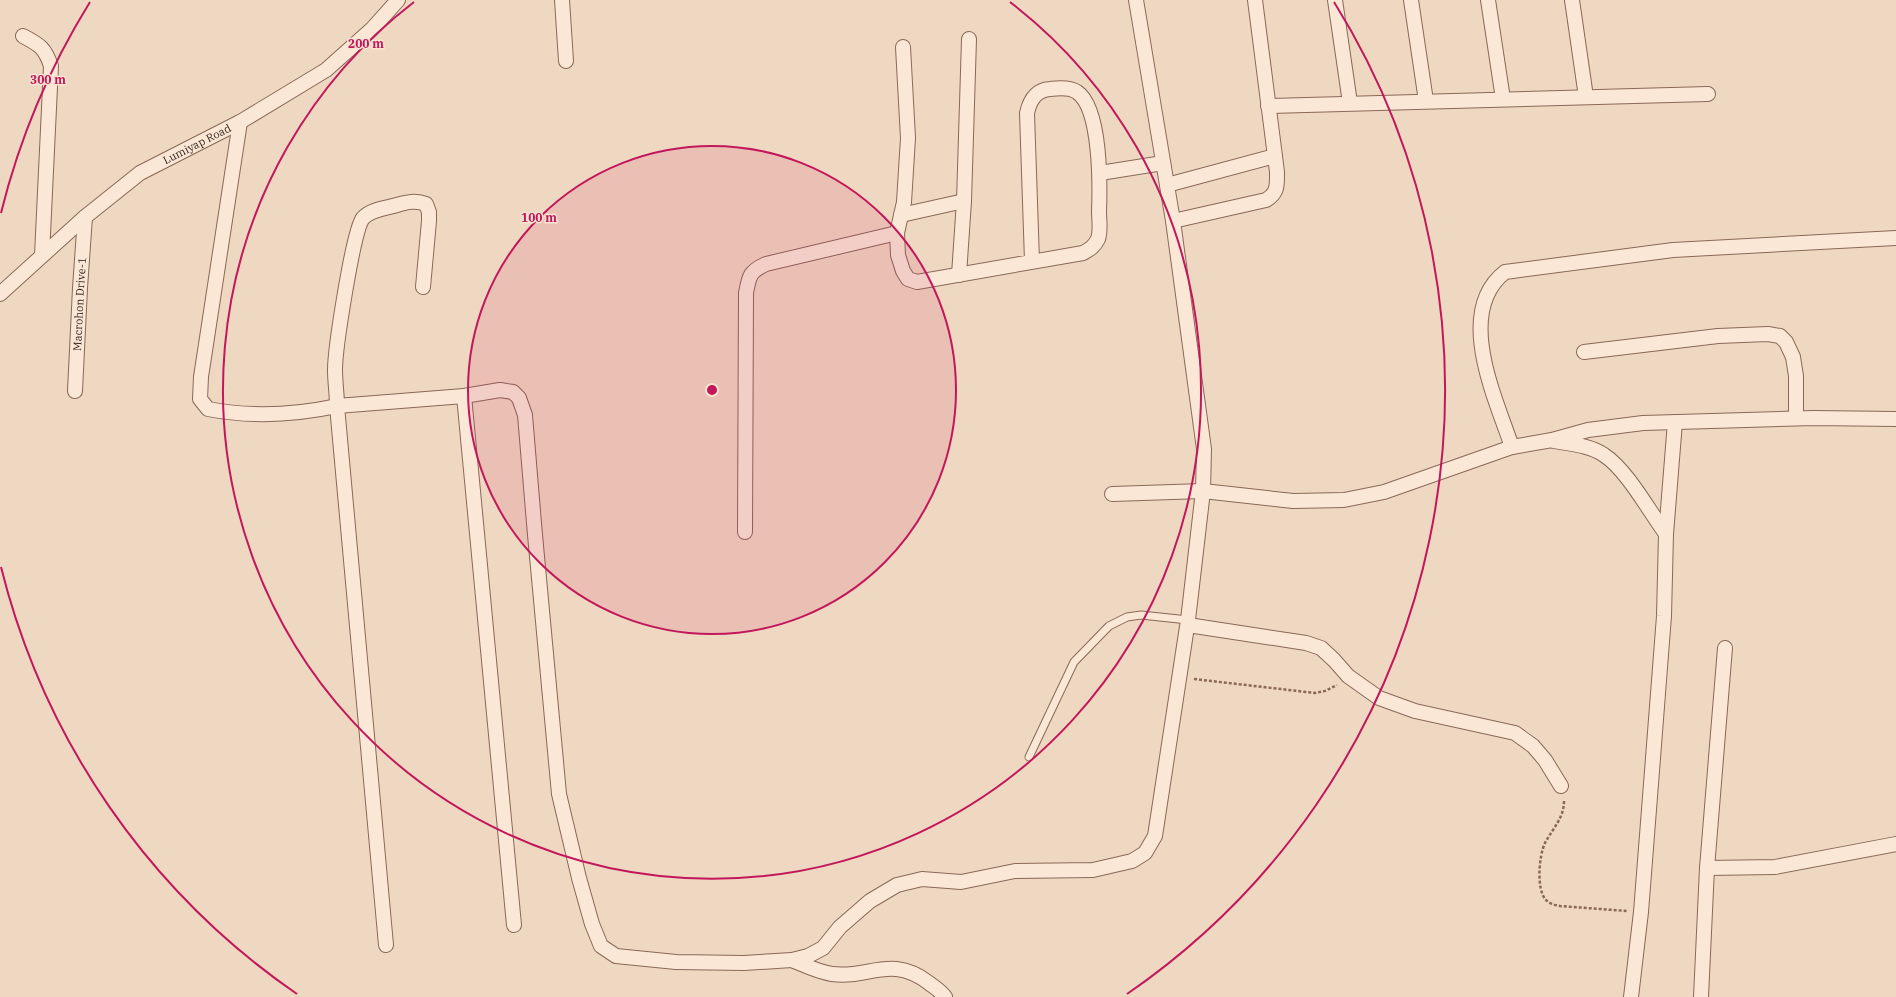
<svg xmlns="http://www.w3.org/2000/svg" width="1896" height="997" font-family="'IBM Plex Serif',serif">
  <style>
    .lines { fill: none; stroke-linecap: round; stroke-linejoin: round }
    .service-casing { stroke: #896858; stroke-width: 9 }
    .minor-casing { stroke: #896858; stroke-width: 16 }
    .path { stroke: #896858; stroke-width: 2.5; stroke-dasharray: 3 2; stroke-linecap: butt }
    .service { stroke: #fae7d5; stroke-width: 7 }
    .minor { stroke: #fae7d5; stroke-width: 14 }
    .ring { fill: none; stroke: #c2185b; stroke-width: 2 }
    .labels { text-anchor: middle; dominant-baseline: central; stroke-width: 3; stroke-linejoin: round; paint-order: stroke }
    .street-label { font-size: 11px; fill: #39251d; stroke: #f6e4d1 }
    .centre { fill: #c2185b; stroke: #f6e4d1; stroke-width: 2 }
    .ring-label { font-size: 12px; text-anchor: middle; font-weight: bold; fill: #c2185b; stroke: #f6e4d1; stroke-width: 3; stroke-linejoin: round; paint-order: stroke }
  </style>
  <rect width="100%" height="100%" fill="#efd8c1"/>
  <g class="lines">
    <defs>
      <path id="service" d="M1029,757L1074,662L1109,626L1127,617L1141,615L1188,620"/>
      <g id="minor">
        <path d="M562,0L566,61"/>
        <path d="M1335,0L1350,103"/>
        <path d="M1411,0L1426,101"/>
        <path d="M1488,0L1503,99"/>
        <path d="M1572,0L1586,97"/>
        <path d="M23,36C40,45 45,48 51,66L42,255"/>
        <path d="M903,47L908,138L904,202L897,233L898,255L903,271L908,279L917,282L1083,253C1090,249 1094,247 1098,239C1101,231 1099,220 1099,212C1100,185 1101,108 1077,92C1070,87 1058,88 1050,89C1036,90 1030,100 1027,113L1032,261"/>
        <path d="M1268,106L1708,94"/>
        <path d="M240,122L201,377L200,399L208,409C250,417 295,415 337,406L386,945"/>
        <path d="M1100,173L1163,163"/>
        <path d="M1167,185L1275,156"/>
        <path d="M901,215L964,201"/>
        <path d="M1173,221L1266,200C1278,193 1277,185 1277,172L1255,0"/>
        <path d="M959,275L964,201L969,39"/>
        <path d="M423,287L429,221V212L426,204C416,200 407,202 397,205C387,208 371,209 363,218C353,231 335,349 335,370C335,382 337,394 337,406L464,396L500,390L513,392L519,398L525,415L535,535L559,794L579,878L592,924L601,946L616,956L676,962L744,963L792,960L808,956L823,948L840,927L870,901L897,885L922,879L961,882L1015,871L1093,870L1132,861L1145,853L1155,836L1188,620L1203,491L1204,449L1173,221L1136,0"/>
        <path id="s1" d="M0,294L85,217L140,173L240,122L326,70L372,29L398,0"/>
        <path d="M1584,352L1718,336L1768,334L1780,336L1786,342L1793,357L1796,376V418"/>
        <path id="s2" d="M75,391L80,288L85,217"/>
        <path d="M464,396L514,925"/>
        <path d="M1554,441C1570,444 1590,445 1604,455C1627,470 1649,511 1666,534"/>
        <path d="M1512,447C1496,399 1454,312 1505,272L1673,250L1896,238"/>
        <path d="M1112,494L1203,491L1293,501L1344,500L1384,492L1512,447L1552,440L1588,430L1643,423L1813,418L1896,419"/>
        <path d="M745,532L746,293C749,276 750,271 766,264L897,233"/>
        <path d="M1188,625L1306,643L1321,648L1334,660L1348,676L1379,698L1415,711L1515,733L1533,746L1545,760L1561,786"/>
        <path d="M1707,868L1775,867L1896,844"/>
        <path d="M792,960C804,965 818,972 832,974C869,979 891,954 929,983C934,987 941,991 945,997"/>
        <path d="M1631,997L1641,912L1652,771L1664,616L1666,534L1675,422"/>
        <path d="M1701,997L1707,868L1725,648"/>
      </g>
    </defs>
    <use href="#service" class="service-casing"/>
    <use href="#minor" class="minor-casing"/>
    <g class="path">
      <path d="M1194,679L1315,693L1325,691L1337,685"/>
      <path d="M1564,801C1564,818 1553,828 1545,843C1539,855 1536,890 1546,900C1550,904 1555,905 1560,906L1627,911"/>
    </g>
    <use href="#service" class="service"/>
    <use href="#minor" class="minor"/>
  </g>
  <circle cx="712" cy="390" r="244" fill="#c2185b" fill-opacity=".12"/>
  <g class="ring">
    <circle cx="712" cy="390" r="244"/>
    <path d="M1010 2A489 489 0 1 1 414 2"/>
    <path d="M297 994A733 733 0 0 1 1 567M1 213A733 733 0 0 1 90 2M1334 2A733 733 0 0 1 1127 994"/>
  </g>
  <g class="labels">
    <g class="street-label">
      <text stroke="none"><textPath href="#s1" startOffset="249">Lumiyap Road</textPath></text>
      <text stroke="none"><textPath href="#s2" startOffset="87">Macrohon Drive-1</textPath></text>
    </g>
  </g>
  <circle cx="712" cy="390" r="6" class="centre"/>
  <g class="ring-label">
    <text x="366" y="48">200 m</text>
    <text x="48" y="84">300 m</text>
    <text x="539" y="222">100 m</text>
  </g>
</svg>
